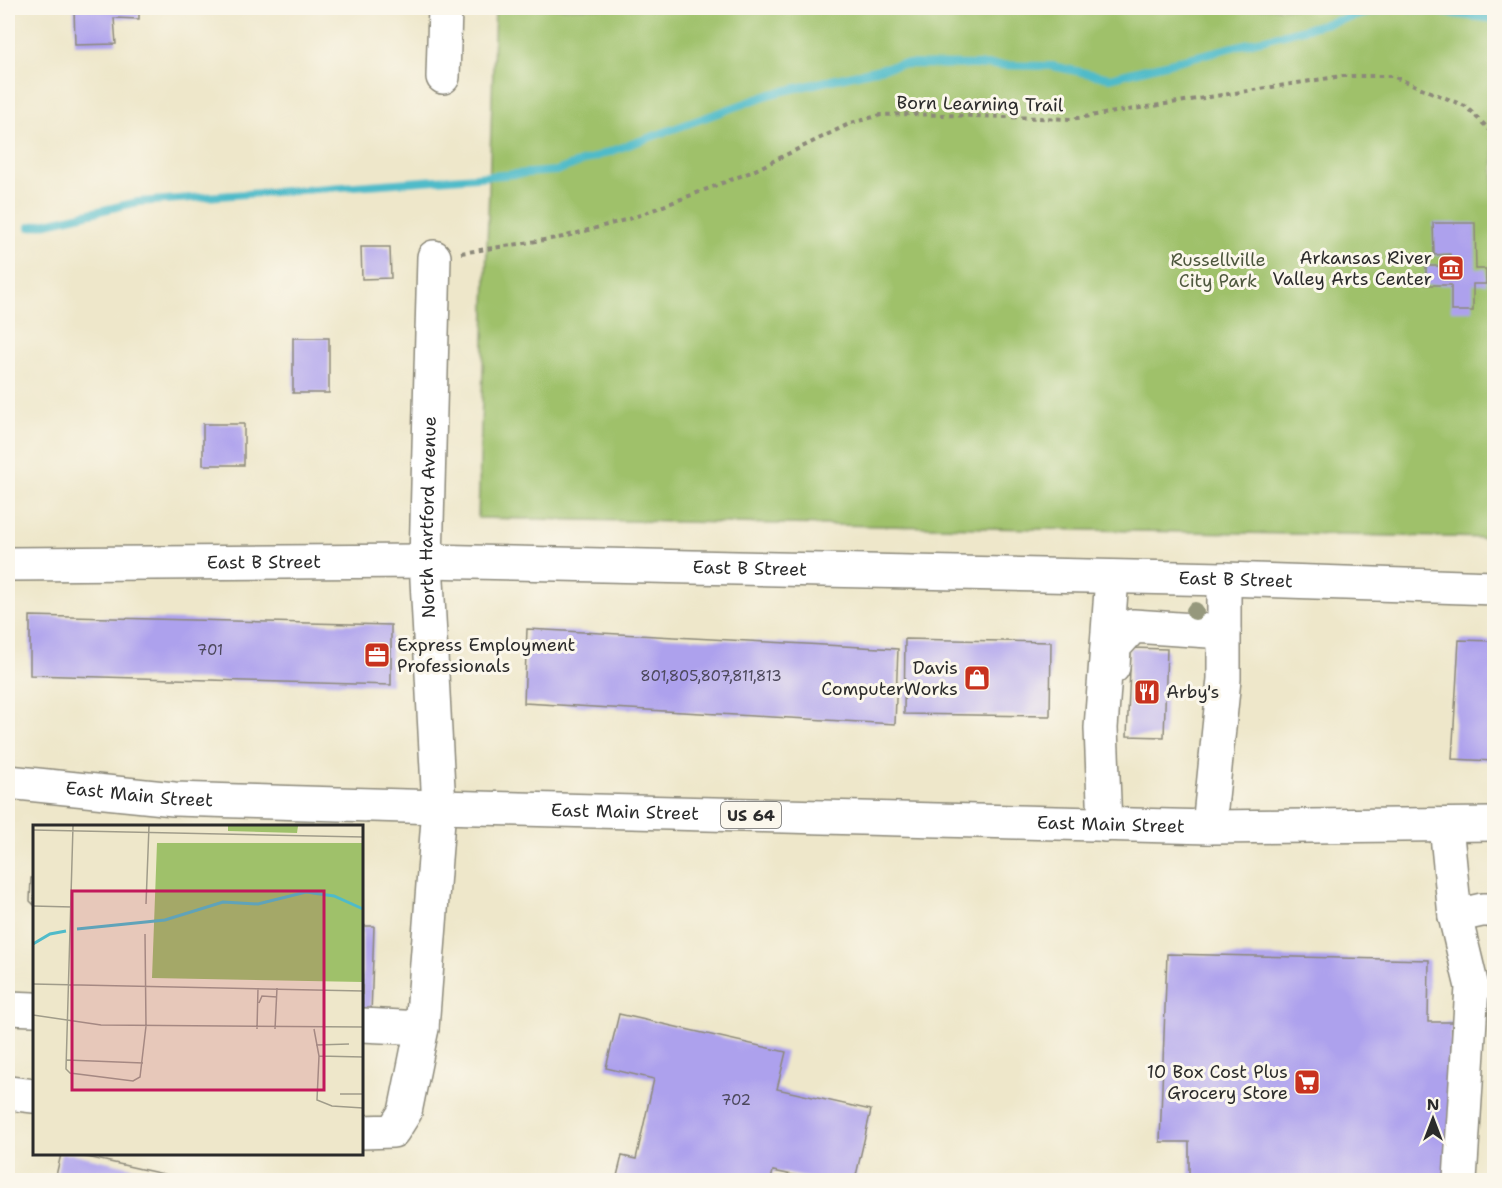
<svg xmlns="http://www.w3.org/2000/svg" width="1502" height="1188" font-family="'Shantell Sans',sans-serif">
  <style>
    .green { fill: #9fc16a; stroke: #65764a; stroke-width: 1.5 }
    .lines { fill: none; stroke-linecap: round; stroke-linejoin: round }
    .stream { stroke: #4fbbc9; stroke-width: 8 }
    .building { fill: #ada1ed }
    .minor-casing { stroke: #8c897a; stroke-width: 36 }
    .major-casing { stroke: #8c897a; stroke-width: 36 }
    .path { stroke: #8c897a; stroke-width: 4; stroke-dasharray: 4.5 4.5; stroke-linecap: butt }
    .minor { stroke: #fff; stroke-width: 33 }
    .major { stroke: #fff; stroke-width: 33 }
    .tree { fill: #96987d }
    .labels { text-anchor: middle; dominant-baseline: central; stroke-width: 6; stroke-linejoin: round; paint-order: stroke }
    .number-label { font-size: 15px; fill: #4c485c }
    .shield { fill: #fbf7ec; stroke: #696865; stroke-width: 1.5 }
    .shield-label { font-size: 16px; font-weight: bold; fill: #2b2b2b }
    .street-label { font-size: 18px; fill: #2b2b2b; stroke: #fbf7ec }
    .poi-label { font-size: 18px; fill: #2b2b2b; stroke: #fbf7ec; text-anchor: end }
    .park-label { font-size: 18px; fill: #4e583e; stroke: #fbf7ec }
    .inset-river { fill: none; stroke: #4fbbc9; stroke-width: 3 }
    .inset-road { fill: none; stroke: #a09c8a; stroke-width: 1.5 }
    .view { fill: #c2185b; fill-opacity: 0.15; stroke: #c2185b; stroke-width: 3 }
    .inset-edge { fill: none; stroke: #2b2b2b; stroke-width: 3 }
  </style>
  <rect width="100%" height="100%" fill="#fbf7ec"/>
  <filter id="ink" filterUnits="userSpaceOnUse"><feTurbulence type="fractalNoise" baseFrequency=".0167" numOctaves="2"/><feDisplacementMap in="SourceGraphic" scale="12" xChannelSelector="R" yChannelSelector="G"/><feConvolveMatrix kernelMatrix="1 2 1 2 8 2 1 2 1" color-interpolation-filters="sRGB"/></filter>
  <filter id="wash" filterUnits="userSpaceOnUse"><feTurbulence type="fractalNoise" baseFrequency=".008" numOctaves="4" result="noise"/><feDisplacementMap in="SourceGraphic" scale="24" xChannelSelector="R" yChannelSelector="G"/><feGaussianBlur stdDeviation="1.35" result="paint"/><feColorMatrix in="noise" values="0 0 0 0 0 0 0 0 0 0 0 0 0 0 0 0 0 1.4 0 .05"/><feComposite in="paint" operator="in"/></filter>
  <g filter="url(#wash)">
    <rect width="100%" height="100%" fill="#eee7ca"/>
    <path class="green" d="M495,8H1494V538L478,518Z"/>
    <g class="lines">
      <g class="stream">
        <path d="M1407,8L1494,19"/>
        <path d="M30,227L138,202L556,171L771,94L901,64L1052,66L1110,78L1387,8"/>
      </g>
    </g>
    <g id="blocks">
      <g class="building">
        <path d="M74,8H139V19L114,18L116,44L75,45Z"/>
        <path d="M1433,223H1475L1476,269H1486V284H1473V311H1451V285H1426V266H1450V254L1434,255Z"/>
        <path d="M361,247H390L391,278L362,279Z"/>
        <rect x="293" y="338" width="36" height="55"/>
        <rect x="203" y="424" width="41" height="41"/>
        <path d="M30,616L391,625V685L30,675Z"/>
        <path d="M527,629L898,649L895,724L524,703Z"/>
        <path d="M905,639L1051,642L1050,716L904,714Z"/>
        <path d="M1459,640L1494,641V761L1452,759Z"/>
        <path d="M1131,648L1167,649L1164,737L1127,736Z"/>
        <path d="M31,878H34V905L30,901Z"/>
        <path d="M362,926H374L371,1015H362Z"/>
        <path d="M1167,954L1429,960L1428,1022H1452L1449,1180H1189V1142H1160Z"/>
        <path d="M619,1014L786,1052L777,1089L871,1110L855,1180H817L773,1171L771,1180H616L622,1156L636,1159L654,1079L606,1068Z"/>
        <path d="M61,1154H74L190,1180H55Z"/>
      </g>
    </g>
  </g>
  <g filter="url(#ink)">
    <use href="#blocks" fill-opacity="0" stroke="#8c897a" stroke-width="1.5"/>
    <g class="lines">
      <defs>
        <g id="minor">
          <path d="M443,77L445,8"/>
          <path id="s1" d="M8,564L426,561L1224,579L1494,588"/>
          <path d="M1113,667L1114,647L1133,626L1224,632"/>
          <path d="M1105,825L1101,728L1112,577"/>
          <path d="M1446,825L1455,916L1472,987L1460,1180"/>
          <path d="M1209,827L1224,679V579"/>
          <path d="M1455,916L1482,910H1494"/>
          <path d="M8,1008L34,1009"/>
          <path d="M362,1025L422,1028"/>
          <path d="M8,1093L34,1096"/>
          <path id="s2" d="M362,1132L393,1131L405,1112L422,1028L439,807L426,561L434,257"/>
        </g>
        <g id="major">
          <path id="s3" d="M8,782L174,799L439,807L1209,827L1494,824"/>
        </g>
      </defs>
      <use href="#minor" class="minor-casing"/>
      <use href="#major" class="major-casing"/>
      <path class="path" d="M461,253L563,237L632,218L751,172L851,123L881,115L910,114L1071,119L1342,76H1392L1465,106L1494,134"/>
      <use href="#minor" class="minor"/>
      <use href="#major" class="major"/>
    </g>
    <circle class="tree" cx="1195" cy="611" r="9"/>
  </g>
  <defs>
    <symbol id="museum-square" viewBox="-11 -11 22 22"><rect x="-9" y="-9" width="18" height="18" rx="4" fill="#c8321e" stroke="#fbf7ec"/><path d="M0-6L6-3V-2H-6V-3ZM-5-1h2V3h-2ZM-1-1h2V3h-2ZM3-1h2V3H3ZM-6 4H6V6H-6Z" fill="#fff"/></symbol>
    <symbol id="office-square" viewBox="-11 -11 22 22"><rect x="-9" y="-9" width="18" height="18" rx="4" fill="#c8321e" stroke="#fbf7ec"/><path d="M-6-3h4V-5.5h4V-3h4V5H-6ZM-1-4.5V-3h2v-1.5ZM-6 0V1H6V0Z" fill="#fff"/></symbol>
    <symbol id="shop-square" viewBox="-11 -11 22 22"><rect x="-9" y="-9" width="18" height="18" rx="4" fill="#c8321e" stroke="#fbf7ec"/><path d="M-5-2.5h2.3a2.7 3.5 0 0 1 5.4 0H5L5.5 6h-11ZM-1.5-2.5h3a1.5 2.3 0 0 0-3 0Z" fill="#fff"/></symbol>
    <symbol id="restaurant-square" viewBox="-11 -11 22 22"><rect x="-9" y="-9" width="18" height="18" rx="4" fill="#c8321e" stroke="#fbf7ec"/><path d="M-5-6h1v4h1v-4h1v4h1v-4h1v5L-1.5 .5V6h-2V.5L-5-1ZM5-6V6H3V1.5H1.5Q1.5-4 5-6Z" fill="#fff"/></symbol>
    <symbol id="supermarket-square" viewBox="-11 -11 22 22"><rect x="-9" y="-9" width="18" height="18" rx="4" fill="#c8321e" stroke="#fbf7ec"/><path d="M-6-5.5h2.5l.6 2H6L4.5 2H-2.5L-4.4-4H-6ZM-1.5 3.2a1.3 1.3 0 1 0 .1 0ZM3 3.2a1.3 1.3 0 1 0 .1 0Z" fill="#fff"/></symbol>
  </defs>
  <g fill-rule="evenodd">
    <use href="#museum-square" x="1436" y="253" width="30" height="30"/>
    <use href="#office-square" x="362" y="640" width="30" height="30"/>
    <use href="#shop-square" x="962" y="663" width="30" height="30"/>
    <use href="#restaurant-square" x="1132" y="677" width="30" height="30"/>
    <use href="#supermarket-square" x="1292" y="1067" width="30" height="30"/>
  </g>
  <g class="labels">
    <g class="number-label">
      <text x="210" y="650">701</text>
      <text x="711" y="676">801,805,807,811,813</text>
      <text x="736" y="1100">702</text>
    </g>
    <rect class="shield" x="721" y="802" width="60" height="26" rx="4.5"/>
    <g class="shield-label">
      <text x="751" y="815">US 64</text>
    </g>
    <g class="street-label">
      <text transform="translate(980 104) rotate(1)">Born Learning Trail</text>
      <text stroke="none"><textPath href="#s2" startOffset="651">North Hartford Avenue</textPath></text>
      <text stroke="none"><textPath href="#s1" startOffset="256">East B Street</textPath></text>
      <text stroke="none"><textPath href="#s1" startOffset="742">East B Street</textPath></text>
      <text stroke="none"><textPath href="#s1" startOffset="1228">East B Street</textPath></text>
      <text stroke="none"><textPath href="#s3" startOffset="132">East Main Street</textPath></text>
      <text stroke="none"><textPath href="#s3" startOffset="618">East Main Street</textPath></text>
      <text stroke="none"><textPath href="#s3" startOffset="1104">East Main Street</textPath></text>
    </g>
    <g class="poi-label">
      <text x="1432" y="258">Arkansas River<tspan x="1432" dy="21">Valley Arts Center</tspan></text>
      <text x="397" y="645" text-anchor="start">Express Employment<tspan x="397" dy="21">Professionals</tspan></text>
      <text x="958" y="668">Davis<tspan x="958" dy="21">ComputerWorks</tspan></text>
      <text x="1166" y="692" text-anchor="start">Arby's</text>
      <text x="1288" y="1072">10 Box Cost Plus<tspan x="1288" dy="21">Grocery Store</tspan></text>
    </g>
    <g class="park-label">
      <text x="1218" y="260">Russellville<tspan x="1218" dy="21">City Park</tspan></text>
    </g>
  </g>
  <g transform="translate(33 825)">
    <rect width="330" height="330" fill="#eee7ca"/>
    <path d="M195,1H265L264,8L195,6ZM124,18H330V157L119,153Z" fill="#9fc16a"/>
    <path class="inset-river" d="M44,104L132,95L190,77L225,79L273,67L301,71L330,84M0,119L17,109L33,106"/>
    <path class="inset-road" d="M40,1L33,244L37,248L100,256L107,252L113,201L112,109M0,5L330,12M113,79L116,1M0,81L39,82M0,159L330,166M226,178L229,171L244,172M0,190L68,200L330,202M224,204L225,163M242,204L244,163M281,204L286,231L284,275L299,281L330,283M283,220L316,219M286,231L330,232M34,235L110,238M307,269H330"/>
    <path class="view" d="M39,66H291V265H39Z"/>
    <rect width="330" height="330" class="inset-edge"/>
  </g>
  <rect width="1502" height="1188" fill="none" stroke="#fbf7ec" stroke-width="30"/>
  <g transform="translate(1433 1119)" stroke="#fbf7ec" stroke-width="4.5" paint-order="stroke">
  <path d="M0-4.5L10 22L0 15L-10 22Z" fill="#2b2b2b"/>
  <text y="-9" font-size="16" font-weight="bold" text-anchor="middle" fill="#2b2b2b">N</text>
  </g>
</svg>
